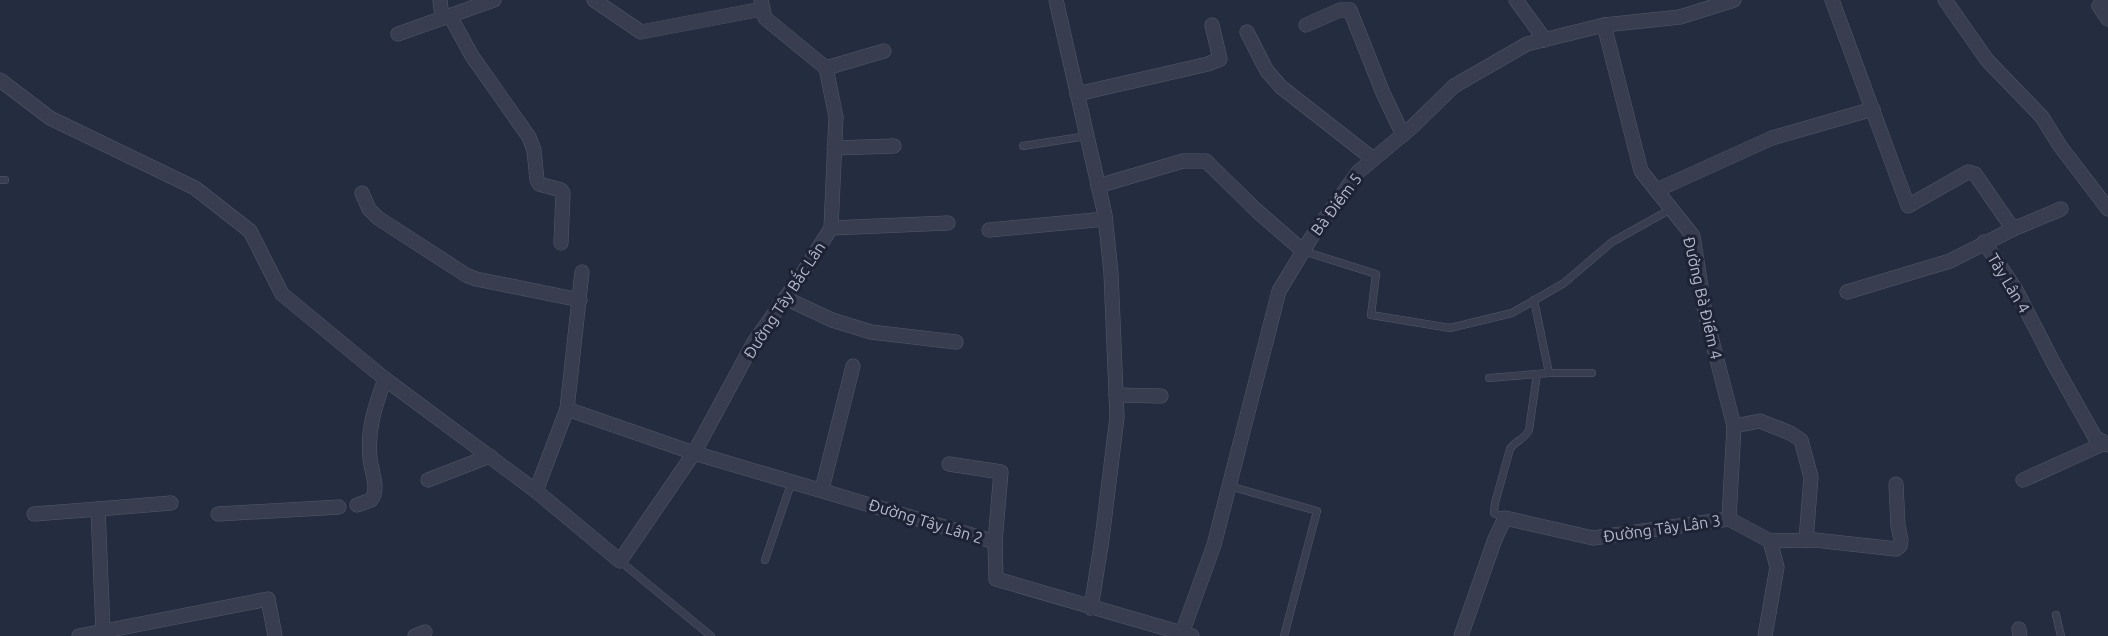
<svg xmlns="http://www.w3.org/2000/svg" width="2108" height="636" font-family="Ubuntu,sans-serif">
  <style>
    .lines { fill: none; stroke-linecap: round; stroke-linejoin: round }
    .lane-casing { stroke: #53596a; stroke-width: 8 }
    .street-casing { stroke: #53596a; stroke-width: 15 }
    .lane { stroke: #383e4f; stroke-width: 7 }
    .street { stroke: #383e4f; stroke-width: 14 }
    .labels { text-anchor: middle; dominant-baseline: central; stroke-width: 6; stroke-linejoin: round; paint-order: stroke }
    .street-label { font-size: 16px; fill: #b4baca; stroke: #1d2335 }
  </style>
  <rect width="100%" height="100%" fill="#242c40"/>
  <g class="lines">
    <defs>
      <g id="lane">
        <path d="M1023,146L1087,136"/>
        <path d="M0,180H5"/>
        <path d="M1303,251L1376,274L1371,315L1450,328L1512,313L1564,283L1612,242L1671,209"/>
        <path d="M1534,300L1549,373"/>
        <path d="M1489,378L1549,373H1592"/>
        <path d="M1229,486L1317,511L1284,636"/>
        <path d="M1505,518L1494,513L1495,503L1510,449C1515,441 1525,439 1529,430L1537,374"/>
        <path d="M765,560L792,481"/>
        <path d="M620,561L711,636"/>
        <path d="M2056,615L2061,636"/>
      </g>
      <g id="street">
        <path d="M440,0L442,18"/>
        <path d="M594,0L641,32L762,9"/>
        <path d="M1056,0L1105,215L1111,273L1117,417L1102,539L1091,608"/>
        <path d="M1516,0L1545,40"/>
        <path d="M1832,0L1908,206L1968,172L1975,174L2013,229L1950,261L1847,292"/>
        <path d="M1945,0L1987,60L2042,117L2060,146L2108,209"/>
        <path d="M2104,0L2099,6L2108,19"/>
        <path d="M450,16L472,56L529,137L534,150L537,180L539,184L561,190L563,193L561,243"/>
        <path d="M1306,25L1340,10H1350L1383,93L1403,135"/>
        <path d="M1604,25L1641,171L1693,236L1705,313L1734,426L1729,519"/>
        <path d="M1247,32L1267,71L1281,87L1373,159"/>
        <path d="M398,34L494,0"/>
        <path d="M826,68L884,51"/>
        <path d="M0,80L50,118L195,188L250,231L282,294L385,379L536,491L620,561L694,453L754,342L801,276L831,228L836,117L826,68L765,18L761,0"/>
        <path d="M1077,94L1208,64L1220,59L1212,25"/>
        <path d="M834,148L894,146"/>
        <path d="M1098,186L1183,161H1206L1256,210L1303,251"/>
        <path d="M1657,190L1772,138L1873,109"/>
        <path d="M362,193L369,209L378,218L466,275L476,279L580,300"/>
        <path d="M831,228L948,223"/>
        <path d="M2013,229L2061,209"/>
        <path d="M989,230L1105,219"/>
        <path d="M1984,242L2016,290L2055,366L2095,437L2108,445"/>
        <path d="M785,298L832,320L871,332L956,342"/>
        <path d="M1116,395L1161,396"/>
        <path d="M567,409L694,453L995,542L996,579L1192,636"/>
        <path d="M1734,426L1760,421L1790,433L1801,440L1811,477L1806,540"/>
        <path d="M949,464L1001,472L995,542"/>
        <path d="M428,480L490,456"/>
        <path d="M2023,480L2105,443"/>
        <path d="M822,489L853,366"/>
        <path d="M536,491L567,409L582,272"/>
        <path d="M357,505L371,500C380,489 371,471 370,458C367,430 375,406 385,379"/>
        <path d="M34,514L98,509"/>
        <path d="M218,514L339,507"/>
        <path d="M1770,541L1815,540L1896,549L1900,546L1901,540L1898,526L1896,484"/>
        <path d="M2019,629L2020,636"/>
        <path d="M103,631L98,509L171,503"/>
        <path d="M79,636L268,599L275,636"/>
        <path d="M415,636L425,632"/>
        <path d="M1181,636L1214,545L1279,291L1311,238L1358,172L1412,127L1454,86L1527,44L1604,25L1680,17L1734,0"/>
        <path d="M1461,636L1495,539L1505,518L1593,538L1729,519L1770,541L1777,567L1765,636"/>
      </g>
    </defs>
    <use href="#lane" class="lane-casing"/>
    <use href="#street" class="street-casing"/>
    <use href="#lane" class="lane"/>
    <use href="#street" class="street"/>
  </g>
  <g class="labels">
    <g class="street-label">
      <text transform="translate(1336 204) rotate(-53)">Bà Điểm 5</text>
      <text transform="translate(2009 283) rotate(59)">Tây Lân 4</text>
      <text transform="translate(1703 298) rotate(77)">Đường Bà Điểm 4</text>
      <text transform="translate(784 300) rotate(-57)">Đường Tây Bắc Lân</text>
      <text transform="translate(926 521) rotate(17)">Đường Tây Lân 2</text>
      <text transform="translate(1662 528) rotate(-8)">Đường Tây Lân 3</text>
    </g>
  </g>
</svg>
